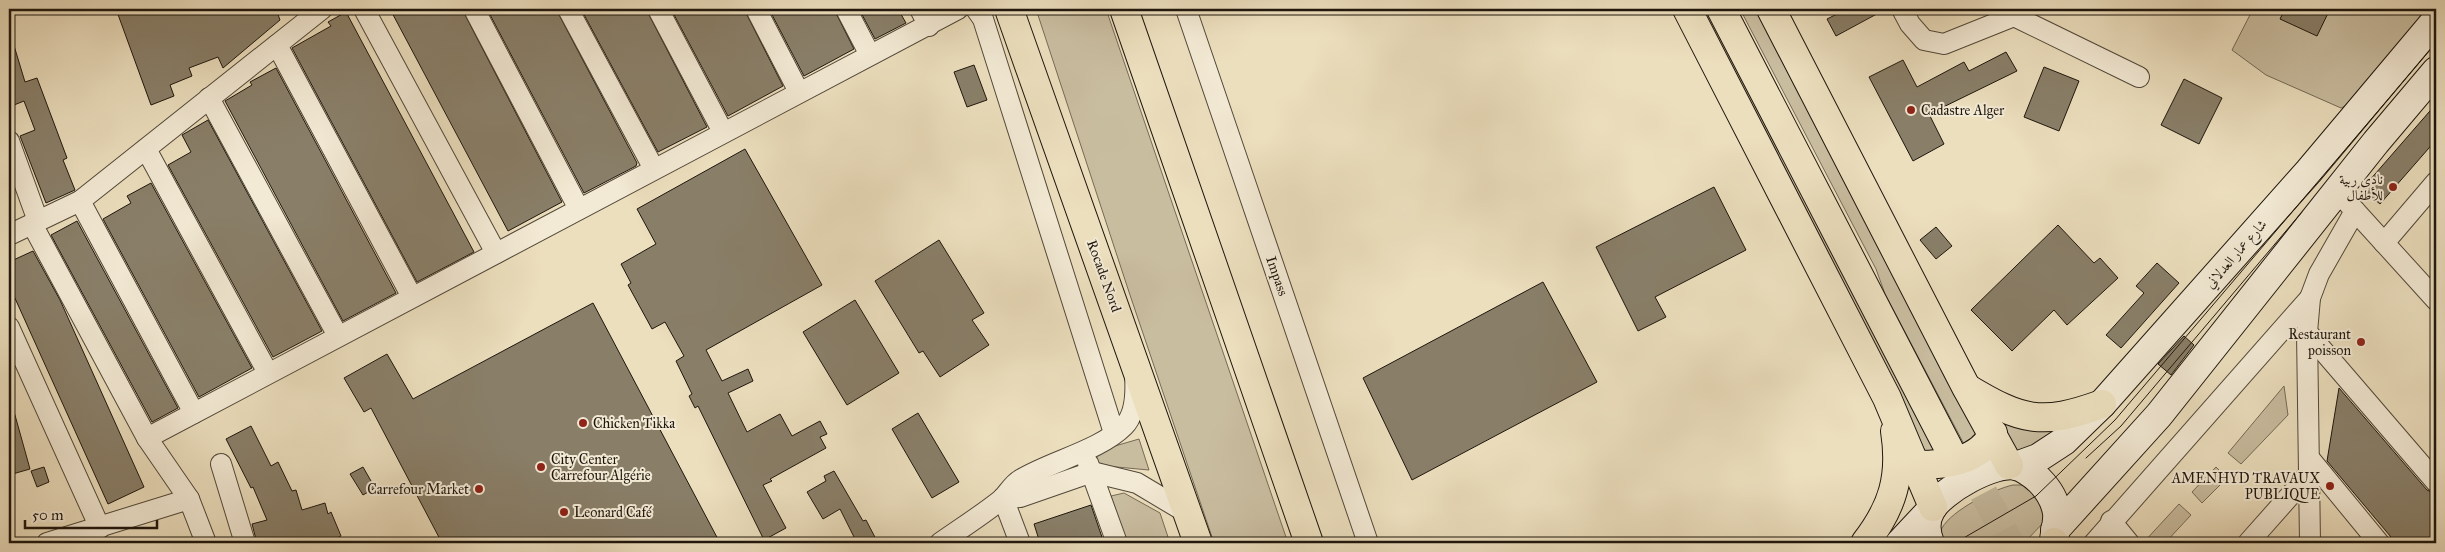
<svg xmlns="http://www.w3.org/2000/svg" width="2445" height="552" font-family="'IM FELL Great Primer',Amiri,serif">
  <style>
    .green { fill: #c9bda0; stroke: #746a56 }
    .building { fill: #897f69; stroke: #1e160d }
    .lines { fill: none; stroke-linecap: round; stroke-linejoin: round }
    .trunk-tunnel { stroke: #c3b79b; stroke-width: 28; stroke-dasharray: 28 14; stroke-linecap: butt }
    .minor-casing { stroke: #524839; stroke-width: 22 }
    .secondary-casing { stroke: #1e160d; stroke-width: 30 }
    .trunk-casing { stroke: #1e160d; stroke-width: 30 }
    .motorway-casing { stroke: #1e160d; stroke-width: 30 }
    .minor { stroke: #f3ead5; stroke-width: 20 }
    .secondary { stroke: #f3ead5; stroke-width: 28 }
    .trunk { stroke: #ecdfbe; stroke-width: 28 }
    .motorway { stroke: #ecdfbe; stroke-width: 28 }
    .tram { stroke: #1e160d; stroke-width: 1 }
    .poi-dot { fill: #8f2418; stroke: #f3ead5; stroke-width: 2 }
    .labels { text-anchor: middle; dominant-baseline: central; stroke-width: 4; stroke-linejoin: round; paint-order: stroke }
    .poi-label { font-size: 14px; fill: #1e160d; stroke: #f3ead5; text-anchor: start }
    .street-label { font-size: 14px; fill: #1e160d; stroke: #f3ead5 }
  </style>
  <rect width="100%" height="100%" fill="#ecdfbe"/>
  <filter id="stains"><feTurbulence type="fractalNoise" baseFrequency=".004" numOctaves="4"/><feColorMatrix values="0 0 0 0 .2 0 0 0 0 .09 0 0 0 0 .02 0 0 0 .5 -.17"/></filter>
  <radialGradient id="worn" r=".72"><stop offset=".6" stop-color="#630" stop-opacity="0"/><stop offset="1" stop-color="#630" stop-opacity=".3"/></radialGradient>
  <g class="green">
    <path d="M1036,9H1106L1288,543H1214L1129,292Z"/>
    <path d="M1694,9H1711L1845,271L1873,319L1946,455L1965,446L1885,294L1876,269L1740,9H1758L1980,425L1983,434C1973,449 1947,465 1930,460Z"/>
    <path d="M2253,9H2419L2429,14L2359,99L2341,108L2266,75L2232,50Z"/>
    <path d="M2284,386L2288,415L2241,464L2228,453Z"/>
    <path d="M1990,409L2068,426L2020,453L2008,445Z"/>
    <path d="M1139,439L1149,470L1095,465L1091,453Z"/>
    <path d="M2216,467L2227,478L2202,503L2192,492Z"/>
    <path d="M2013,485H2026L2044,505L2045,521L2024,543H1939C1939,538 1939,533 1942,528C1952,510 1994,489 2013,485Z"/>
    <path d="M1124,493L1160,513L1170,543H1126L1111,496Z"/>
    <path d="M2179,504L2191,515L2165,543H2143Z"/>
  </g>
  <g class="building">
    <path d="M116,9H250L252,14L266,9H276L280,20L223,68L218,57L189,68L192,76L170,85L174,96L151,105Z"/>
    <path d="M390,9H462L562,202L508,231Z"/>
    <path d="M487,9H556L637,163L636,166L584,193Z"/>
    <path d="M581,9H646L707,127L658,152Z"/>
    <path d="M671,9H744L783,86L728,116Z"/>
    <path d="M769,9H834L854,49L804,76Z"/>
    <path d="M859,9H898L906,23L875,39Z"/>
    <path d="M1834,9H1886L1836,36L1827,19L1837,14Z"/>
    <path d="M2285,9H2330L2317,36L2280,19Z"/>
    <path d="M346,12L474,252L417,282L292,48L331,26L328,22Z"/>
    <path d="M12,39L25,82L37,78L67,158L63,160L75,190L46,203L20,136L35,130L24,101L9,107V40Z"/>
    <path d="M2006,52L2017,71L1929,114L1944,144L1913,161L1869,77L1903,60L1917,87L1964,62L1969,71Z"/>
    <path d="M974,65L987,100L967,107L954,72Z"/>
    <path d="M2044,67L2079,81L2059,131L2024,117Z"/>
    <path d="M276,68L396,293L343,321L225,101L252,85L250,82Z"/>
    <path d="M2184,79L2222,98L2199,144L2161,125Z"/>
    <path d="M2436,104V140L2380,204L2362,189Z"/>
    <path d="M208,120L322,331L273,357L168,165L191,152L182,135Z"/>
    <path d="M745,149L822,285L706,350L722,381L748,369L753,381L728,393L747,432L780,414L792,436L820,421L827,434L820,437L826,448L770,479L772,481L763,485L786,528L764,540L698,406L695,408L689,396L692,394L676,361L684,356L665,322L652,329L628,285L631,283L621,264L656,244L637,209Z"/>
    <path d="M151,183L252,368L199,397L103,219L131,203L127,196Z"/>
    <path d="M1714,187L1746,250L1655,297L1666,317L1638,331L1596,247Z"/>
    <path d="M77,221L178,408L152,422L51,235Z"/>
    <path d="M2058,225L2094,263L2100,258L2118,278L2067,325L2054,310L2012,351L1971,310Z"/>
    <path d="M1936,227L1952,246L1936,259L1920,240Z"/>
    <path d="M939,240L984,313L972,320L989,345L940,377L923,351L919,353L875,281Z"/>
    <path d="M33,251L60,300L144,487L108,504L9,285V262Z"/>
    <path d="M2157,263L2179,283L2121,348L2106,335L2144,293L2136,286Z"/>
    <path d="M1543,282L1597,382L1412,480L1363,378Z"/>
    <path d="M855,300L899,373L847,405L803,332Z"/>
    <path d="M593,303L720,543H442L371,408L364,412L344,378L387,354L413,399Z"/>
    <path d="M2184,336L2194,345L2171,375L2158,364Z"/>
    <path d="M2339,388L2427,490L2436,494V543H2396L2327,461Z"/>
    <path d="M13,408L30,469L9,475V409Z"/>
    <path d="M918,413L959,482L932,498L892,429Z"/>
    <path d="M251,426L271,466L278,462L292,491L296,490L302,510L325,503L328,514L331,512L341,536L333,540L334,543H257L252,524L267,520L253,487L251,488L226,439Z"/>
    <path d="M44,467L49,482L37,487L31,471Z"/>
    <path d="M363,467L375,488L363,495L350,474Z"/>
    <path d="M834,471L863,521L866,520L878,543H857L840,509L823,519L807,492L826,481L824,476Z"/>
    <path d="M1091,505L1104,543H1040L1034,524Z"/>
  </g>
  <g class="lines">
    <path class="trunk-tunnel" d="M1964,456L2010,543"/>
    <defs>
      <g id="minor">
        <path d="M364,9L496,253"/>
        <path d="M474,9L579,209"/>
        <path d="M568,9L654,169"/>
        <path d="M658,9L723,132"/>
        <path d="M756,9L799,92"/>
        <path d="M846,9L870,55"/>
        <path d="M920,9L929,26"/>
        <path d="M976,9L983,19L1114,433"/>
        <path d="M1186,9L1368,543"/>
        <path d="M1902,9L1910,24L1924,40L1944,44L2014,16L2139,77"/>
        <path d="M277,45L412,297"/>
        <path d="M209,98L338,336"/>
        <path d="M9,141L38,221"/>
        <path d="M146,149L268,373"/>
        <path d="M80,201L194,413"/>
        <path d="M2347,202L2436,300"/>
        <path d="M32,224L147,438L189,499L206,543"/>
        <path d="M9,235L80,201L322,9"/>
        <path d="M2384,243L2436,182"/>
        <path d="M9,327L100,528"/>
        <path d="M2307,332L2436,482"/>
        <path d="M147,438L958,9"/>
        <path d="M2310,459L2379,543"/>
        <path d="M1088,463L1117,543"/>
        <path d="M221,464L245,543"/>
        <path d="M1092,472L1137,483L1189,514"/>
        <path d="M1003,498L1020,497L1092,472"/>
        <path d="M1003,498L1020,543"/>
        <path d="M2111,521L2129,543"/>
        <path d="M47,543L189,499"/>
        <path d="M940,543C960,529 982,515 1002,499C1008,493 1013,484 1020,480C1051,461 1099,451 1124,426C1136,414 1136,390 1135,375"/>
        <path d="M2094,543L2310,298"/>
        <path d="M2248,543L2310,473"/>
        <path d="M2310,543L2307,332L2310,298L2319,274L2355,211"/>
      </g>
      <g id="secondary">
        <path d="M2016,466L2038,458L2064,441L2102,404L2309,171L2436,20"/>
        <path d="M2055,530L2159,415L2376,142L2436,71"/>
        <path d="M1900,543L1930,511"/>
        <path d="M1930,543C1926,533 1925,520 1931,510C1941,491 1995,460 2017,466C2025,469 2032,474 2039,480C2048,489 2055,500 2057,513C2058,521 2055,531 2054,540"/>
      </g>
      <g id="trunk">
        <path d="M1687,9L1887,398L1933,507"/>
        <path d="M1721,9L1949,449"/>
        <path d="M1771,9L1966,387L2009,465"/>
        <path d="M1967,388C2022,421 2041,426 2102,404"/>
        <path d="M1917,465C1944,465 1980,462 1993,433"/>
        <path d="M1865,543C1893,507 1902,476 1895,431"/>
        <path d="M2054,543V542"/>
      </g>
      <g id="motorway">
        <path d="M1009,9L1198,543"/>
        <path d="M1124,9L1309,543"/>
      </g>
    </defs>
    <use href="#minor" class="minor-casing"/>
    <use href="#secondary" class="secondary-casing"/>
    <use href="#trunk" class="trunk-casing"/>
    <use href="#motorway" class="motorway-casing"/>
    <use href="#minor" class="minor"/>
    <use href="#secondary" class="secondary"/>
    <use href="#trunk" class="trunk"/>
    <use href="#motorway" class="motorway"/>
    <g class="tram">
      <path d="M2086,458L2121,426L2302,212"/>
      <path d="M1955,543L2036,496L2115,420L2436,43"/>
    </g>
  </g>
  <g class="poi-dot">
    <circle cx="1911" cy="110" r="5"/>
    <circle cx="2393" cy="187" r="5"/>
    <circle cx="2361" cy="342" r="5"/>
    <circle cx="583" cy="423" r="5"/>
    <circle cx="541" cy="467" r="5"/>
    <circle cx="2330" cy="486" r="5"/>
    <circle cx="479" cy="489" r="5"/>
    <circle cx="564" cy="512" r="5"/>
  </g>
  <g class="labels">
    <g class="poi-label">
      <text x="1921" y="110">Cadastre Alger</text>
      <text x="2383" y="179" text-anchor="end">نادي ربية<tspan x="2383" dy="16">للأطفال</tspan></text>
      <text x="2351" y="334" text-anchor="end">Restaurant<tspan x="2351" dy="16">poisson</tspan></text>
      <text x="593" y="423">Chicken Tikka</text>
      <text x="551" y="459">City Center<tspan x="551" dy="16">Carrefour Algérie</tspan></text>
      <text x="2320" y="478" text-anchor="end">AMENHYD TRAVAUX<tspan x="2320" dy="16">PUBLIQUE</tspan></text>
      <text x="469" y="489" text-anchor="end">Carrefour Market</text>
      <text x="574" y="512">Leonard Café</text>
    </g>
    <g class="street-label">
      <text transform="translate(2236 254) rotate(-49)">شارع عمار العدلاني</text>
      <text transform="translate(1104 276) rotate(70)">Rocade Nord</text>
      <text transform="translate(1277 276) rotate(71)">Impass</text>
    </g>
  </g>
  <rect width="2445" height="552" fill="none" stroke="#ecdfbe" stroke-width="30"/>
  <rect x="10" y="10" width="2425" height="532" fill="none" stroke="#1e160d" stroke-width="2.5"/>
  <rect x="15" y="15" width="2415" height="522" fill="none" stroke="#1e160d"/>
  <path d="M25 520v8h132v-8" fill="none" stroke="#1e160d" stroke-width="2.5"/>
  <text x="32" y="520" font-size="15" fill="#1e160d" stroke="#f3ead5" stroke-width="4" paint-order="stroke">50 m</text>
  <rect width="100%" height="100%" filter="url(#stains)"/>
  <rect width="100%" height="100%" fill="url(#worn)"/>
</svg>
